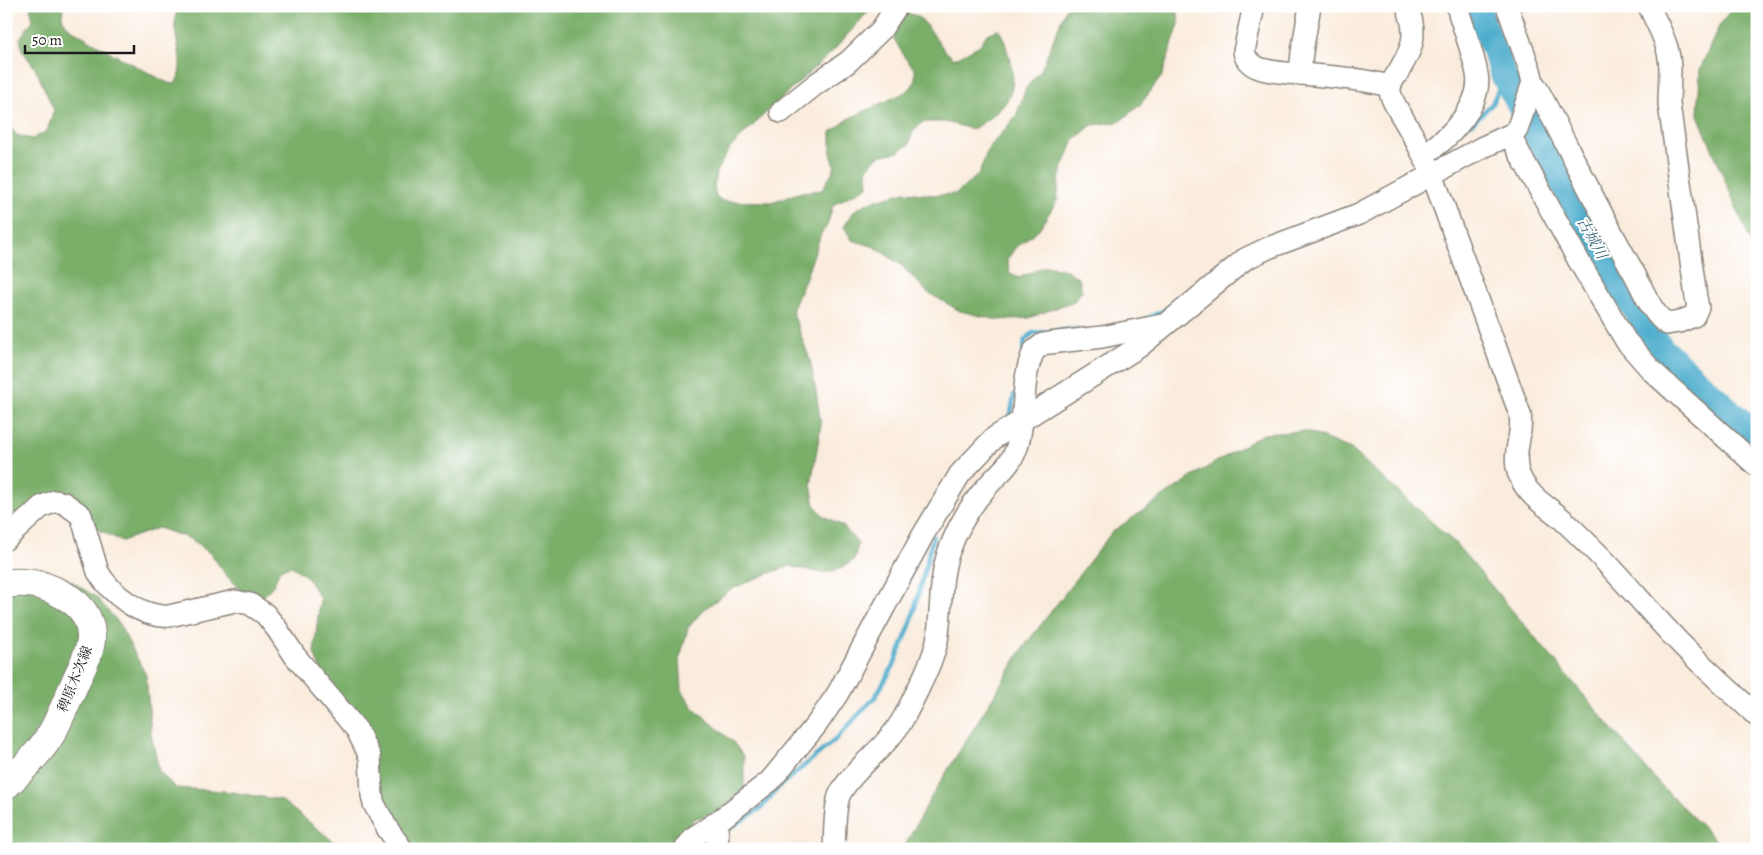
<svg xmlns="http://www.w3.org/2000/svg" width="1763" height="855" font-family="Alegreya,'Noto Serif JP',serif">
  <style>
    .forest { fill: #7aaf6b; stroke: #4b6644 }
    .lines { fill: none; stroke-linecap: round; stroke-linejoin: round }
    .stream { stroke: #4eadcd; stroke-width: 4.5 }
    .river { stroke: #4eadcd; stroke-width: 26 }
    .minor-casing { stroke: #8b847c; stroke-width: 24 }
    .major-casing { stroke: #8b847c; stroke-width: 30 }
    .minor { stroke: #fff; stroke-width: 21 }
    .major { stroke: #fff; stroke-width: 28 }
    .labels { text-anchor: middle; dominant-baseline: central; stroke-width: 4; stroke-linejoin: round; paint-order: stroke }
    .street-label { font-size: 14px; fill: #1c1c1c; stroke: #fff }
    .water-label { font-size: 15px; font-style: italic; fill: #356474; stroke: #fff }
  </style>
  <rect width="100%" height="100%" fill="#fff"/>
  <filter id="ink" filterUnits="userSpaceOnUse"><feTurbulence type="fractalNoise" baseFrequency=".02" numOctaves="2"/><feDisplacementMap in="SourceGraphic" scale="10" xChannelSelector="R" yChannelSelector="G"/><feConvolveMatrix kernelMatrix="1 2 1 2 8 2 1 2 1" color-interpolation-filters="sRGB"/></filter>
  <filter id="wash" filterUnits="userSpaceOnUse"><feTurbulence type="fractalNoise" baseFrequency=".0096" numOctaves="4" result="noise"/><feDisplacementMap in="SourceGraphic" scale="20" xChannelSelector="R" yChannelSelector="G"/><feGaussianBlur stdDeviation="1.12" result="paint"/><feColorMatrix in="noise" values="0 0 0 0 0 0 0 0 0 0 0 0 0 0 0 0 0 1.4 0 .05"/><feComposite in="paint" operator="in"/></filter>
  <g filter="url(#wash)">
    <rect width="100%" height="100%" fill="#faecdd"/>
    <g class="forest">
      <path d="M30,6H63L62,18L69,28L117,56L168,83L175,84C186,67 176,45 175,26C175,20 177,13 177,6H873L833,51L776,103L730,148L716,172L714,188L716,196L722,201L771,202L802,192L822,190L835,167L831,153V132L850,118L908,91L915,82V70L906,59L894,39L892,21C918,0 929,31 943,48C946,52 951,56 954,59L980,45L987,34L998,29C1005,38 1006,47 1009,57C1021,96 1004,109 973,129L945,122H923L913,131L909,144L898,152L878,156L867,169L868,186L833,205L827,226L821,234L805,280L792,311L810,360L816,391L821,425L811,485L815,506L824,516L843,526L858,544L854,560L839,569L823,573L789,566L754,579L730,590L703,610L688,628L680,658L682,690L693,707L733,742L744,757V789L720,811L694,819L685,829L677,849H407L326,683L314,653L320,598L306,576L291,566L280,569L274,584L263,597L245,596L226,575L211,554L191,539L158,528L122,541L95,528L73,503L6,531V120L16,135L32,139L47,131L54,110L35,68L22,50L20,38L33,20Z"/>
      <path d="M1067,6H1177L1179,24L1162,76L1140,105L1119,122L1092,125L1074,140L1060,175L1057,201L1039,229L1015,248L1007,260L1010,274L1019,278L1046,266L1067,270L1079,279L1082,291L1074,301L1029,318L998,320L960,311L927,292L901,265L875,247L852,240L844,227L855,210L869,202L905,192L933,195L956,194L979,174L988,149L1016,116L1026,88L1041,70Z"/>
      <path d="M1733,6H1757V257L1698,115L1700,70L1718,28Z"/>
      <path d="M1305,431L1351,449L1456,544L1660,785L1725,849H903L930,799L1023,648L1112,532L1196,474L1263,434Z"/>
      <path d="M35,566L63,576L96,597L118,622L146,675L151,733L159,771L176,788L225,791L281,800L343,849H6V596Z"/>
    </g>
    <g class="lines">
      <g class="stream">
        <path d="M1471,124L1492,104L1504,76"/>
        <path d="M1394,184L1422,164"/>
        <path d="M1148,318L1173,306"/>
        <path d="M1023,353L1025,340L1033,333L1077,329"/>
        <path d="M1010,419L1014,395"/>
        <path d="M724,832L761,808L781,785L835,740L875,697L894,665L911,623L933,537"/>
        <path d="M703,849L712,842"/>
      </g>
      <path class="river" d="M1477,6L1504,76L1616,282L1662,349L1757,436"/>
    </g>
  </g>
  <g filter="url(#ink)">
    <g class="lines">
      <defs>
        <g id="minor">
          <path d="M1254,6L1244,51C1245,60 1251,65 1259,68C1275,74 1296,73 1313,75C1339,77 1365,80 1390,86"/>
          <path d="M1407,6C1419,36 1412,49 1397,74C1393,80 1389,85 1390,92C1392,102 1399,111 1404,120C1414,137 1424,155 1432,174L1520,414C1524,436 1510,456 1520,477C1529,497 1547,506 1562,519C1575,531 1588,544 1600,556C1627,584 1651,613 1677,640C1703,667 1731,691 1757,716"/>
          <path d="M1300,74L1302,52L1310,6"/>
          <path d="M1533,82L1538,90C1570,151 1600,213 1634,273C1643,289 1651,313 1667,324L1679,322L1694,316L1698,307L1696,297L1669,104C1669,84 1673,62 1665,42C1661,30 1654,18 1649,6"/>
          <path d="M781,112L816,84L848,62L881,30L897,6"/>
          <path d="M1510,136L1580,263L1626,341L1652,371L1757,466"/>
          <path d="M1423,154C1448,141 1483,104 1477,74C1473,52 1463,28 1457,6"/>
          <path d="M6,539L41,507L55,501L64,503L81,515L98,572C111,594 142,618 169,616L235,601L250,604L265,614L277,629L295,656L357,730L370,757L372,795L374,804L387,828L402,849"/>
          <path d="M717,822L718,849"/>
          <path d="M685,849L694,837L717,822L770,781L817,724L838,693L923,535L960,474L994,438L1140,346L1245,259L1268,248L1359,214L1483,147L1514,133L1517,130L1533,82L1530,70L1507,6"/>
          <path d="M834,849C835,832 834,812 839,796C844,784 854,775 862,766C877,751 894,736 904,717C914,698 933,662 937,641C942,612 939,578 949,551C957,529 970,506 985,489C997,474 1011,466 1017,447C1027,416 1020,380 1034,351L1043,344L1049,343L1102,337L1162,325"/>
        </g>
        <path id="major" d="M6,584C28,580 46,585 65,596C80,604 90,617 91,635C92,649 83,665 77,678C70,694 63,711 55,727C44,749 24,768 6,785"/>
      </defs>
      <use href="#minor" class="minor-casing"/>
      <use href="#major" class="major-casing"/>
      <use href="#minor" class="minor"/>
      <use href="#major" class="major"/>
    </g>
  </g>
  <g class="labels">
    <g class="street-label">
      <text transform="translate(75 679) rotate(-68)">稗原木次線</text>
    </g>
    <g class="water-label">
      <text transform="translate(1592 238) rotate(61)">古城川</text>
    </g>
  </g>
  <rect width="1763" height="855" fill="none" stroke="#fff" stroke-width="25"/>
  <path d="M25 45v8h109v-8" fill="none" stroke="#1c1c1c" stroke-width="2.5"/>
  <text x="32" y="45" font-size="15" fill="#1c1c1c" stroke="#ffffff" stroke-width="4" paint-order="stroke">50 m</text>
</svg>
